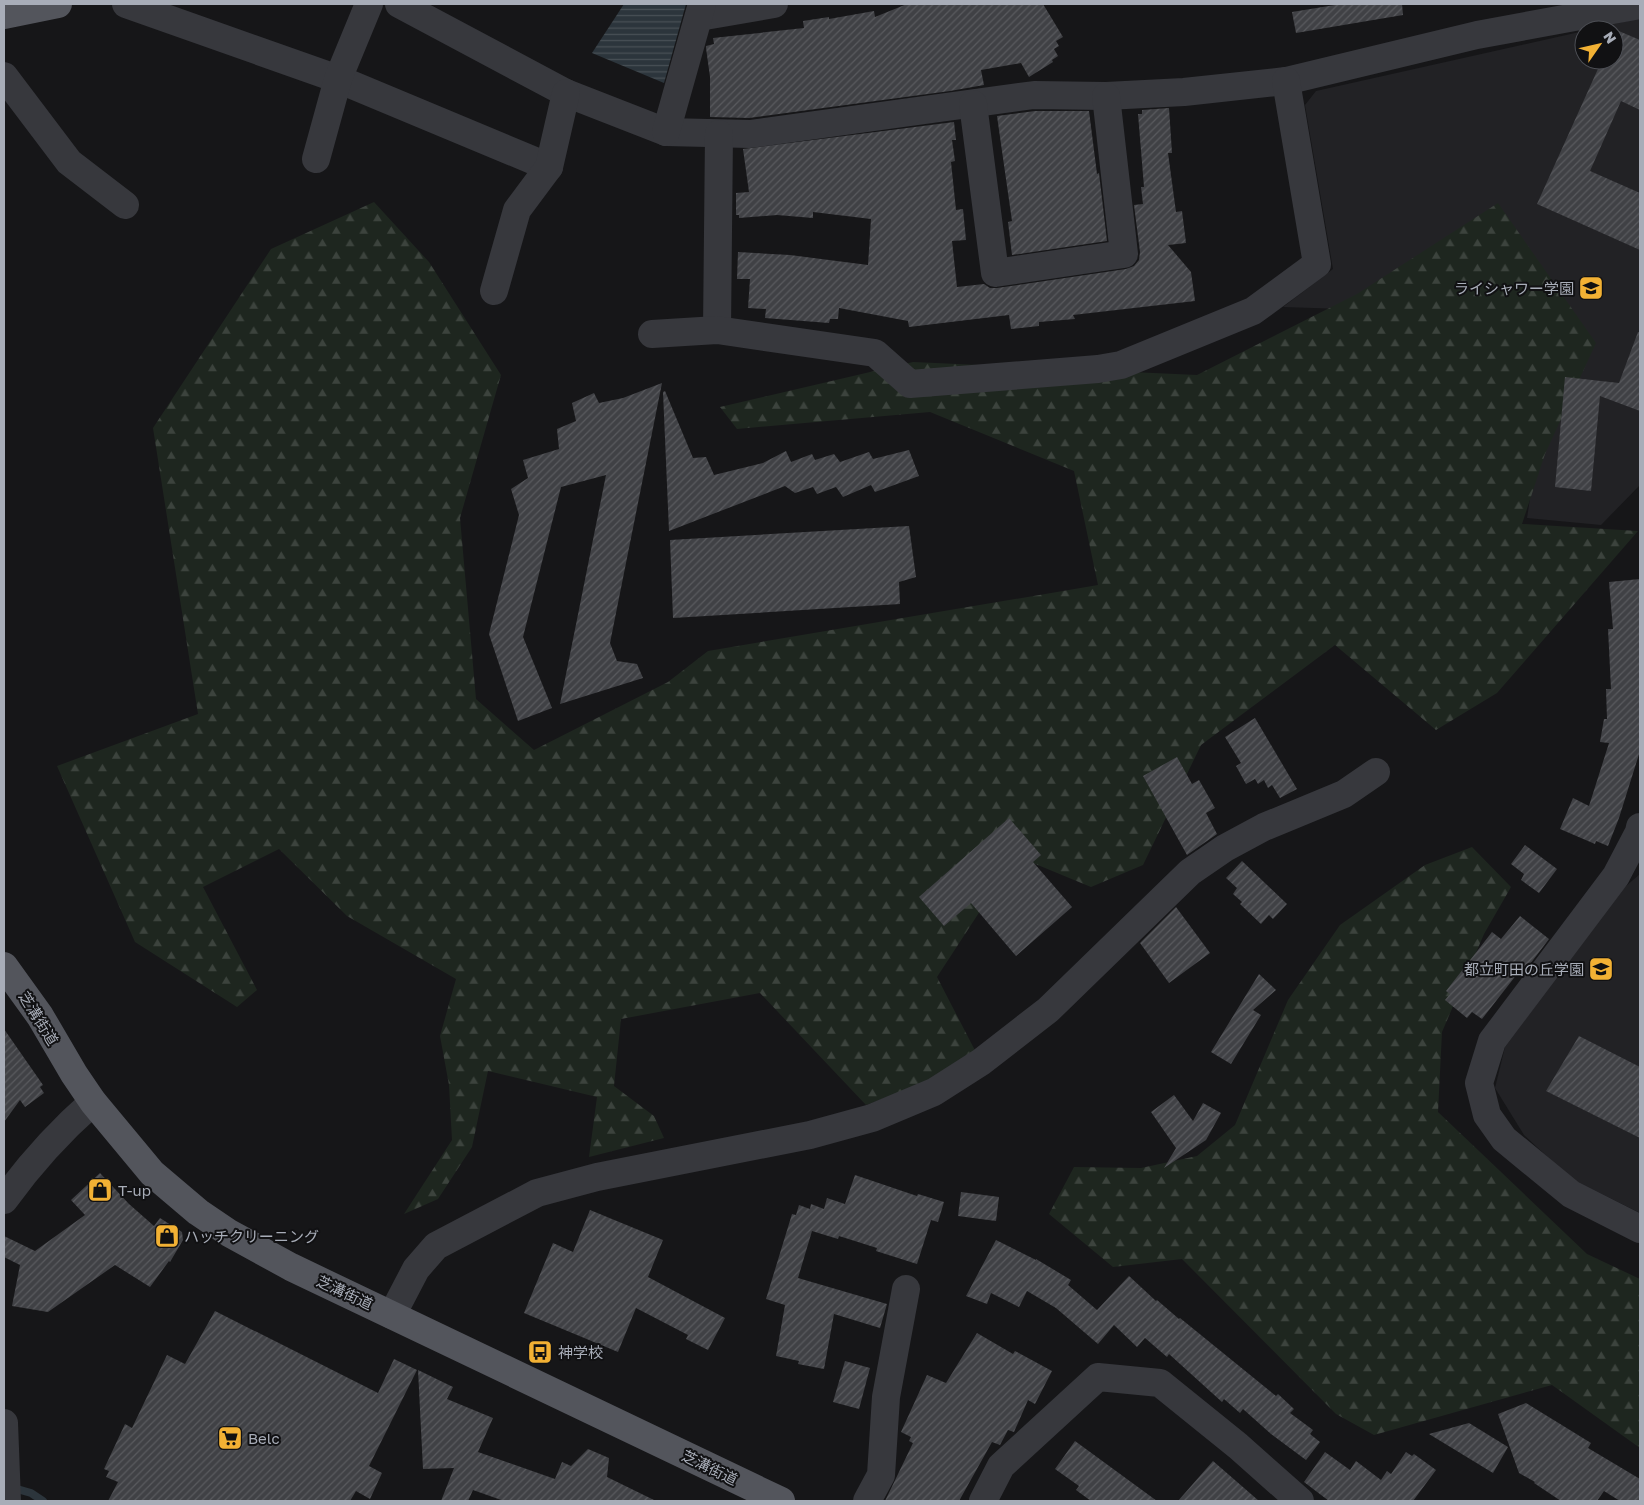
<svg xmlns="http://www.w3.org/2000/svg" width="1644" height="1505" font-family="'Golos Text','Noto Sans JP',sans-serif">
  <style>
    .built { fill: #222225 }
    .forest { fill: url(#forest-firs) }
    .water { fill: url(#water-rules) }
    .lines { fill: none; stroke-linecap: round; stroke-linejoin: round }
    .stream { stroke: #2c353c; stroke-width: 8 }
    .building { fill: url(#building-hatch) }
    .minor { stroke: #37383d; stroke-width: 28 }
    .major { stroke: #53555c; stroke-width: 28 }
    .labels { text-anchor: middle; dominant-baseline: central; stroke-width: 4; stroke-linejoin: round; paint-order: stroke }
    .poi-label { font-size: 15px; fill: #a8adb8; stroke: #111113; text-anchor: start }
    .street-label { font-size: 15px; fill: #a8adb8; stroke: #111113 }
  </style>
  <defs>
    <pattern id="forest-firs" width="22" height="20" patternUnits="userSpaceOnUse" patternTransform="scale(1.25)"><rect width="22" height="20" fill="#1e261f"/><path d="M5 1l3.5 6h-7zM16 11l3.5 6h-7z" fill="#3c433d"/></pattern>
    <pattern id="water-rules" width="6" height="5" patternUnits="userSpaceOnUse" patternTransform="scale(1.25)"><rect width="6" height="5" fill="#2c353c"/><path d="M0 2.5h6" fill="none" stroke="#485056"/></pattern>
    <pattern id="building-hatch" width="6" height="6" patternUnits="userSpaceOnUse" patternTransform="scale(1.25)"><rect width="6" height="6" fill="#404145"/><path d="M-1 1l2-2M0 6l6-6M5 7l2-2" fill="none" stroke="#595a5e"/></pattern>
  </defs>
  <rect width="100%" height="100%" fill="#161618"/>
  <g class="built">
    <path d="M1640,18V485L1601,525L1527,518L1558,316L1283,307L1333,269L1305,105L1316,91L1584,31V60H1614V30H1588Z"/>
    <path d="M1640,874V1213L1570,1178L1524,1135L1495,1088L1505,1047L1619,892Z"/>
  </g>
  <g class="forest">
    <path d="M374,202L429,262L501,375L460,518L476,699L534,750L668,682L708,651L1098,585L1074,471L930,412L737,429L720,407L913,362L1197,375L1357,294L1498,203L1596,343L1545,454L1522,524L1638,531L1497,693L1436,730L1335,645L1201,745L1143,865L1091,887L1016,856L937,977L981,1062L866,1105L760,993L621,1019L614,1086L654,1116L664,1138L589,1157L597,1097L488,1071L472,1147L438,1199L404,1214L452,1140L449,1085L440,1036L456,979L347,916L279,849L203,887L257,990L237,1007L135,942L57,766L198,714L153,428L271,249Z"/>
    <path d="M1472,847L1511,887L1484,934L1442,1032L1438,1112L1587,1254L1640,1279V1448L1552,1385L1374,1435L1336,1414L1182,1259L1113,1267L1049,1214L1074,1167L1141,1168L1197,1156L1235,1125L1288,1000L1340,925L1425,865Z"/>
  </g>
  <path class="water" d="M624,4H686L664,83L592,53Z"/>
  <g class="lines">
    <path class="stream" d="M10,1487L31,1493L43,1501"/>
  </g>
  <g class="building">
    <path d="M907,4H1043L1063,37L1056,41L1059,46L1054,49L1058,56L1052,60L1053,62L1029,77L1021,63L981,70L984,85L950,91L749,118L710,117V77L706,48V46L714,44L713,38L804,28L803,21L829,17V19L874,11L875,17Z"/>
    <path d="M1341,4H1402L1403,15L1296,33L1292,12Z"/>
    <path d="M1614,29L1640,40V110L1621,101L1590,171L1640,193V250L1537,204L1602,60H1614Z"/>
    <path d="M1169,108L1172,153H1168L1176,212L1182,211L1186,243L1168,245L1191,272L1195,301L1073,315L1075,319L1039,322V326L1011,329L1009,315L909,327L908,321L839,308L838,319H830L829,323L765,318L766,309L748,308L750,279H737L738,252L790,255L868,265L871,219L813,212V218L777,215L739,218V215H736V193L749,192L743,149L954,122L956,140H952L955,161L951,162L956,210L963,209L966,240L952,241L957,287L984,284L990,288H997L1126,269L1134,266L1139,260L1140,252L1134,205L1143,204L1141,187H1144L1138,114H1142V110Z"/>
    <path d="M1035,111H1089L1097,174L1099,173L1107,241L1012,255L1008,222L1012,221L997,116Z"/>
    <path d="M1638,332H1640V411L1600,396L1591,491L1555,487L1565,377L1619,383Z"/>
    <path d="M662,383L610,643L617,661L637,664L643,678L560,704L606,475L561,487L523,637L552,708L518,721L489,634L519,515L511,489L528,478L523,460L559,449L557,429L576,421L572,403L594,393L599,403L623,398Z"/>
    <path d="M665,391L693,458L706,457L714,475L763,463L786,451L791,462L812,454L815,460L834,454L840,462L869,452L873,459L909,450L919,476L875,492L871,485L843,497L836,487L817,494L813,487L795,493L785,486L669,531L663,392Z"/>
    <path d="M909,526L916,577L899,582L900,604L673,618L670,540Z"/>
    <path d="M1640,579V751L1619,818L1608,846L1596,841L1595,844L1560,829L1573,798L1589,806L1609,743L1600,742L1604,719H1607L1606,689H1611L1608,629H1613L1609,582Z"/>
    <path d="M1255,718L1297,789L1280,798L1272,785L1268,788L1264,780L1258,784L1255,779L1246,784L1236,766L1241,763L1225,737Z"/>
    <path d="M1177,757L1192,784L1199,780L1215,808L1206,813L1217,834L1187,855L1143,776Z"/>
    <path d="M1009,818L1041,855L1033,862L1072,907L1016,956L971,903L944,926L919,897Z"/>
    <path d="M1525,845L1557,869L1539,893L1521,880L1524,874L1511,864Z"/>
    <path d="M1242,861L1287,904L1273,919L1269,915L1261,924L1240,904L1242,902L1233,894L1237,888L1226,878Z"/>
    <path d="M1176,907L1210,953L1169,983L1140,943Z"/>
    <path d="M1520,916L1549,939L1524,972L1521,969L1482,1019L1472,1012L1467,1018L1445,1000L1450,994L1446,991L1492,932L1501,939Z"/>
    <path d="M1259,974L1276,990L1253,1010L1261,1015L1231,1064L1211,1052Z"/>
    <path d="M4,1029L43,1085L40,1087L44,1093L25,1107L20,1100L4,1122Z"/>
    <path d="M1579,1036L1640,1067V1138L1546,1091Z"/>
    <path d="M1174,1095L1193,1121L1203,1103L1221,1113L1206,1140L1164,1168L1176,1148L1151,1112Z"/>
    <path d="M100,1173L129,1204L154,1226L160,1218L182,1232L183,1240L170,1262L169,1261L150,1287L115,1265L48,1312L12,1306L20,1265L4,1257V1236L35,1251L85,1215L71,1200Z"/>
    <path d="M855,1175L917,1196L918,1194L944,1202L938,1222L931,1220L917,1264L876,1251L877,1248L839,1236L838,1239L812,1231L798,1278L887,1304L880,1328L834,1314L824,1369L798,1364L799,1361L776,1356L785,1305L766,1299L792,1214L796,1215L799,1205L810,1209L811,1204L824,1209L827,1198L845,1204Z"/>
    <path d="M961,1192L999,1197L996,1221L958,1216Z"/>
    <path d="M590,1210L663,1240L648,1277L725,1318L708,1350L686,1339L688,1335L636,1308L618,1352L524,1313L553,1243L573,1252Z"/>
    <path d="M996,1240L1036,1260V1259L1071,1280L1068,1285L1097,1310L1129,1276L1156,1301L1157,1300L1179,1319L1180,1318L1276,1396L1278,1394L1294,1409L1290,1413L1313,1430L1310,1434L1320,1442L1306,1460L1271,1434L1243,1409L1240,1413L1224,1399L1222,1402L1169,1354L1167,1357L1145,1338L1137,1347L1114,1325L1098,1344L1056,1308L1027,1291L1019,1307L991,1293L987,1304L966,1296Z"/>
    <path d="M215,1311L378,1393L394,1359L417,1370L369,1466L382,1473L370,1499L356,1491L350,1501H108L118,1482L106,1477L109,1471L104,1469L125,1424L132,1428L167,1355L185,1364Z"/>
    <path d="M977,1333L1013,1354L1015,1351L1052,1371L1035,1404L1028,1400L1014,1432L1008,1430L1000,1445L992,1442L959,1501H885L913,1443L909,1441L911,1437L901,1432L927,1375L946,1383Z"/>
    <path d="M845,1361L870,1368L859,1409L833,1402Z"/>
    <path d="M418,1370L453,1387L447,1399L493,1418L478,1452L555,1479L562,1462L571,1466L588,1449L609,1458L607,1477L656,1501H504L473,1490L468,1501H441L454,1468L423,1469Z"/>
    <path d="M1526,1403L1591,1443L1588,1448L1640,1479V1501H1620L1604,1491L1597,1501H1561L1534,1483L1535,1482L1519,1473L1498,1414Z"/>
    <path d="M1469,1423L1508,1447L1493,1473L1429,1434Z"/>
    <path d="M1075,1441L1157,1501H1091L1076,1490L1079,1486L1055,1469Z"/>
    <path d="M1325,1452L1350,1470L1356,1461L1381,1480L1387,1471L1391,1474L1406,1452L1412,1456L1414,1454L1436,1470L1413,1501H1329L1304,1482Z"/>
    <path d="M1213,1461L1259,1501H1178Z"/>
  </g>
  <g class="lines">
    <g class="minor">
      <path d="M126,4L338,79L549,167"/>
      <path d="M399,4L566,93L666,132L750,134L1034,95L1106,96L1184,92L1286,81L1477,35L1640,5"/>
      <path d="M699,17L774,4"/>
      <path d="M4,76L69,162L125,205"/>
      <path d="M973,104L995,273L1124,254L1106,96"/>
      <path d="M666,132L702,4"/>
      <path d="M316,159L338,79L369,4"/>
      <path d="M494,291L517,210L549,167L566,93"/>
      <path d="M717,330L719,134"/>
      <path d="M652,334L717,330L875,353L910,384L1098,369L1121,365L1253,311L1317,264L1286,81"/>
      <path d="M1640,827L1639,832L1616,876L1492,1041L1479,1083L1487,1115L1504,1139L1571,1194L1640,1229"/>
      <path d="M4,1200C30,1164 60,1131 93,1102"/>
      <path d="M392,1315L416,1269L436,1246L537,1193L597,1177L810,1135L872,1118L934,1092L981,1062L1048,1010L1190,872L1225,848L1264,827L1344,794L1376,772"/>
      <path d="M4,1423L7,1501"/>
      <path d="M867,1501L881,1475L886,1397L906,1289"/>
      <path d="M983,1501L1001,1466L1098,1377L1160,1383L1238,1446L1300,1501"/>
    </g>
    <g class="major">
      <path d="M4,15L58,4"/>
      <path d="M4,966L40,1016L74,1074L93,1102L152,1173L198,1212L229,1233L291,1267L781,1501"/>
    </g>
  </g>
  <defs>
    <symbol id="school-square" viewBox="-11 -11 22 22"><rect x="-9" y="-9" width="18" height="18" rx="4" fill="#f2b134" stroke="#111113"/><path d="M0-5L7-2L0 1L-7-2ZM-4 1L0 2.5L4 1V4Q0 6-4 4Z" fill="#111"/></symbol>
    <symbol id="shop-square" viewBox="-11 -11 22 22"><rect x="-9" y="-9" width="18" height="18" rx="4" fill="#f2b134" stroke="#111113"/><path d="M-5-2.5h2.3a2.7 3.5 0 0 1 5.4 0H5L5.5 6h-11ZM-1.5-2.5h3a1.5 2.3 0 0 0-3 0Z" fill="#111"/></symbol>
    <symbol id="bus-square" viewBox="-11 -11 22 22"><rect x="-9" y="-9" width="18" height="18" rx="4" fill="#f2b134" stroke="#111113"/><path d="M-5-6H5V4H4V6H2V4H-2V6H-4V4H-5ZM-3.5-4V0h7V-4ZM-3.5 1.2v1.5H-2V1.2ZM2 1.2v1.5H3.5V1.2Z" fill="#111"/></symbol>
    <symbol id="supermarket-square" viewBox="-11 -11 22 22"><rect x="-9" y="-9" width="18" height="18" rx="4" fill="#f2b134" stroke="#111113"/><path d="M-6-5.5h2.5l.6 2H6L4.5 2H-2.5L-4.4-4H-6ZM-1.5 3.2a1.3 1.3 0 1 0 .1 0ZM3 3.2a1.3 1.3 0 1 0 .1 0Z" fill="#111"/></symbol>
  </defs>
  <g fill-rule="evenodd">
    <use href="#school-square" x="1577" y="274" width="28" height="28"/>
    <use href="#school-square" x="1587" y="955" width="28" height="28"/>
    <use href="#shop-square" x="86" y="1176" width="28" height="28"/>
    <use href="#shop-square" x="153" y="1222" width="28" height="28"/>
    <use href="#bus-square" x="526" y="1338" width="28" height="28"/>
    <use href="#supermarket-square" x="216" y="1424" width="28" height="28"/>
  </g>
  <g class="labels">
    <g class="poi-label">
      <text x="1574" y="288" text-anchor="end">ライシャワー学園</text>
      <text x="1584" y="969" text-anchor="end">都立町田の丘学園</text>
      <text x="118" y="1190">T-up</text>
      <text x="184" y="1236">ハッチクリーニング</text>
      <text x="558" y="1352">神学校</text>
      <text x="248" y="1438">Belc</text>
    </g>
    <g class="street-label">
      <text transform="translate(39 1018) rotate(58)">芝溝街道</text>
      <text transform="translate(345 1292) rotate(25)">芝溝街道</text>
      <text transform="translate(710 1467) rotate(26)">芝溝街道</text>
    </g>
  </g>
  <rect width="1644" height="1505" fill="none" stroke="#a8adb8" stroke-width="10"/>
  <g transform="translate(1599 45) rotate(56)"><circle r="24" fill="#111113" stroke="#4d4f55"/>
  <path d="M0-4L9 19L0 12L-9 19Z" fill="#f2b134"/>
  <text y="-8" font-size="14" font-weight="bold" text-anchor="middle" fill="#a8adb8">N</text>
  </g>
</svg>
